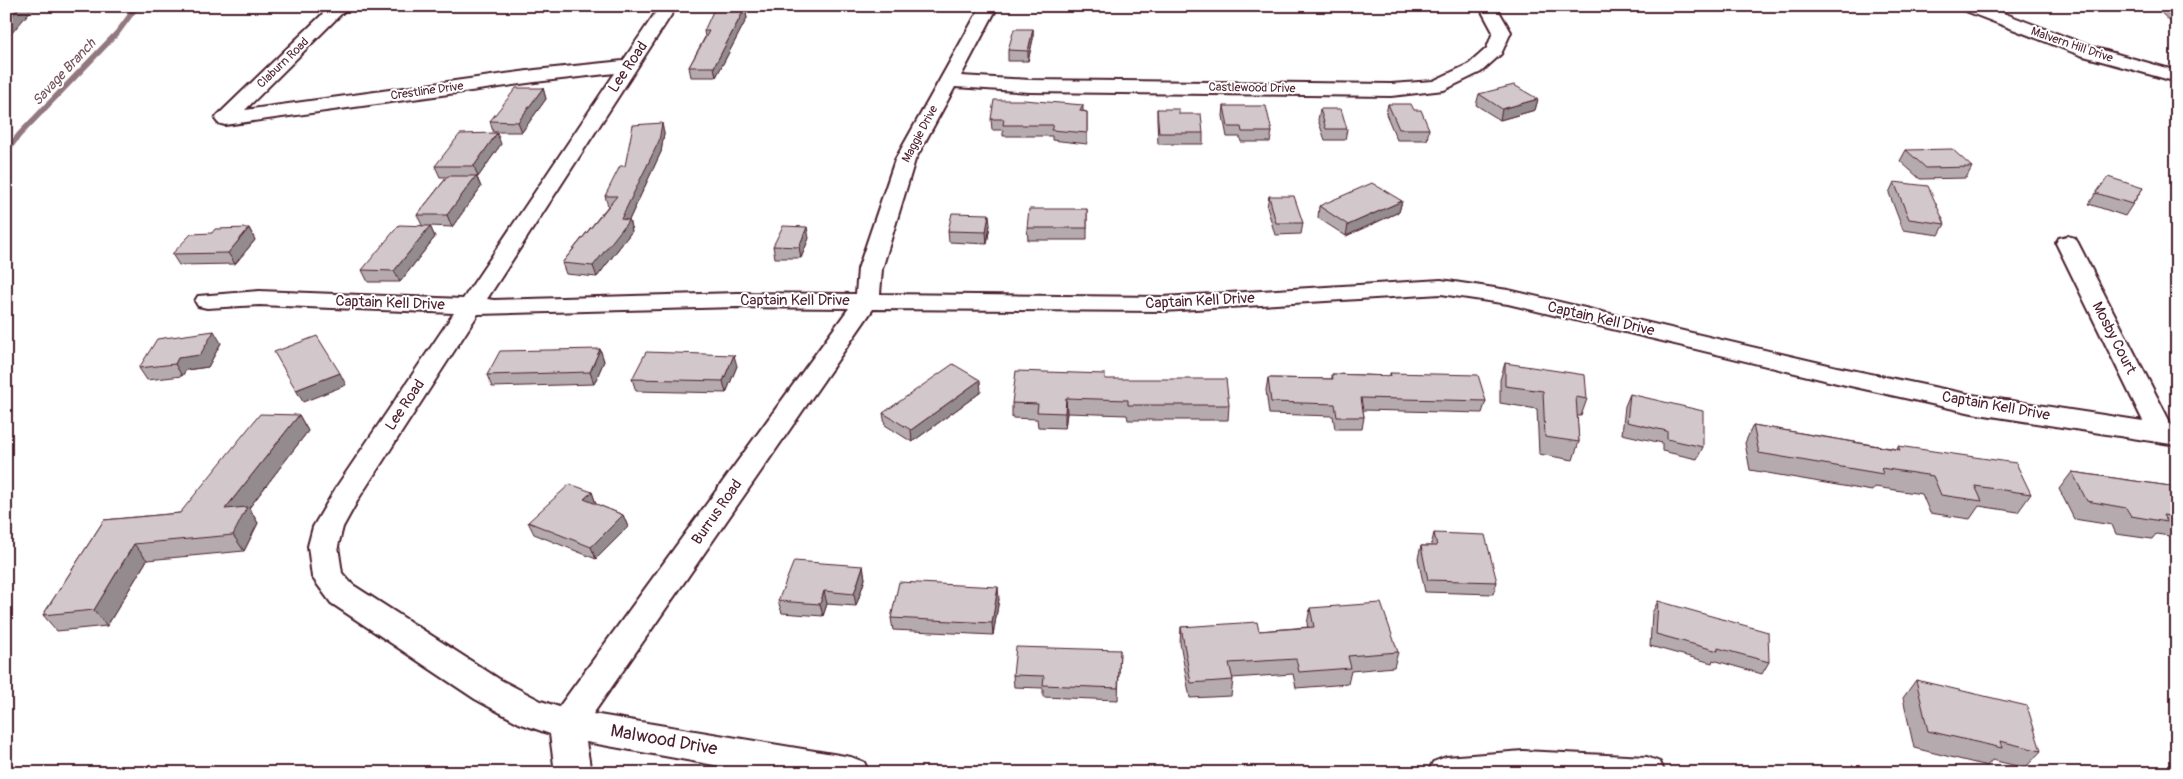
<svg xmlns="http://www.w3.org/2000/svg" width="2183" height="779" font-family="Pangolin,sans-serif">
  <style>
    .lines { fill: none; stroke-linecap: round; stroke-linejoin: round }
    .stream { stroke: #91787e; stroke-width: 5.5 }
    .street-casing { stroke: #4a1f2b; stroke-width: 4 }
    .street { fill: #fff; fill-rule: evenodd }
    .wall { fill: #b5abaf; stroke: #4a1f2b }
    .shaded-wall { fill: #938b8e; stroke: #4a1f2b }
    .building { fill: #d2c7cb; stroke: #4a1f2b }
    .labels { text-anchor: middle; dominant-baseline: central; stroke-width: 4; stroke-linejoin: round; paint-order: stroke }
    .far-street-label { font-size: 12px; fill: #4a1f2b; stroke: #fff }
    .far-water-label { font-size: 14px; font-style: italic; fill: #74535c; stroke: #fff }
    .street-label { font-size: 15px; fill: #4a1f2b; stroke: #fff }
    .near-street-label { font-size: 18px; fill: #4a1f2b; stroke: #fff }
  </style>
  <rect width="100%" height="100%" fill="#fff"/>
  <filter id="ink" filterUnits="userSpaceOnUse"><feTurbulence type="fractalNoise" baseFrequency=".02" numOctaves="2"/><feDisplacementMap in="SourceGraphic" scale="10" xChannelSelector="R" yChannelSelector="G"/><feConvolveMatrix kernelMatrix="1 2 1 2 8 2 1 2 1" color-interpolation-filters="sRGB"/></filter>
  <g filter="url(#ink)">
    <g class="lines">
      <path class="stream" d="M6,152L19,135L118,32L137,6"/>
      <defs>
        <g id="street">
          <path d="M331,6H349L245,110L535,70L623,61L660,6H677L487,299L494,300L737,293L856,294L858,269L895,160L981,6H998L961,76L1030,80L1391,84L1433,81L1469,64L1487,48L1493,32L1479,6H1496L1511,32L1501,54L1481,72L1444,90L1391,96L1030,92L955,87L915,160L882,269L880,294L1163,297L1441,280L1508,290L1837,367L1972,395L2143,421L2056,243L2059,238L2067,236L2075,238L2078,243L2172,426L2177,427V445L1972,413L1837,383L1508,304L1441,294L1163,311L873,309L593,714L851,757L864,762L869,773H759L586,742L591,773H555L550,734L519,723L475,699L331,603L312,577L308,546L313,527L337,486L454,313L259,305L207,308L198,306L195,301L198,296L259,291L463,299L615,73L535,82L225,125L218,123L215,119L218,115ZM737,307L849,308L559,707L541,701L499,679L353,585L342,573L338,546L343,527L359,498L478,314Z"/>
          <path d="M1961,6H1985L2092,47L2177,71V82L2080,55L1963,10Z"/>
          <path d="M1523,751L1647,757L1660,762L1665,773H1428L1433,762L1446,757Z"/>
        </g>
      </defs>
      <use href="#street" class="street-casing"/>
      <use href="#street" class="street"/>
    </g>
    <g class="wall">
      <path d="M2154,6H2177V28Z"/>
      <path d="M745,8L747,18L716,77H691L689,67L705,37L704,31Z"/>
      <path d="M1033,29V39L1028,61H1008V50Z"/>
      <path d="M543,88L546,99L522,132H493L490,121Z"/>
      <path d="M1479,94L1538,99L1535,110L1500,120L1476,105Z"/>
      <path d="M1388,104L1414,110L1429,129L1427,140H1397L1386,114Z"/>
      <path d="M1083,105V111L1087,112V144L1052,140V136H1003V130H992L991,119Z"/>
      <path d="M1224,106L1272,132L1270,142H1241L1240,137H1227L1223,116Z"/>
      <path d="M1157,109L1179,114L1203,133V144H1158L1157,119Z"/>
      <path d="M1320,109L1347,129L1345,140H1325L1318,120Z"/>
      <path d="M664,133L661,152L629,220L632,231L597,277L566,274L562,263L608,206L605,196L625,166Z"/>
      <path d="M501,144L478,177H477L481,187L452,227L430,226L435,237L400,282H368L362,270L422,225L417,215L447,177H440L435,166Z"/>
      <path d="M1906,150L1972,167L1966,178L1920,179L1900,161Z"/>
      <path d="M1894,182L1945,224L1939,235L1903,230L1889,193Z"/>
      <path d="M2143,188L2125,216L2089,204L2096,193Z"/>
      <path d="M1269,196L1303,223L1301,234L1275,235L1267,207Z"/>
      <path d="M1402,201L1399,212L1346,236L1318,218L1319,206Z"/>
      <path d="M1087,209V240H1028L1027,228Z"/>
      <path d="M990,225L987,244L949,242L948,231Z"/>
      <path d="M249,228L255,240L235,264L179,265L172,254Z"/>
      <path d="M809,238L801,258H775L773,246Z"/>
      <path d="M221,343L208,367L186,370L182,376L147,380L139,368Z"/>
      <path d="M600,349L604,361L594,384L492,387L487,375Z"/>
      <path d="M1505,363L1587,399L1581,416H1577L1579,442L1573,460L1539,454L1537,409L1500,403V380Z"/>
      <path d="M737,366L726,393L636,391L632,379Z"/>
      <path d="M1390,373L1486,401L1482,413L1363,410L1364,417L1362,429H1335L1333,416L1269,414L1266,390L1268,378L1332,379V374L1390,376Z"/>
      <path d="M1105,379L1229,405L1228,420H1128L1127,415L1067,413L1065,428L1038,427L1037,419L1012,418V403Z"/>
      <path d="M981,392L912,442L885,425L883,413Z"/>
      <path d="M1630,394L1703,447L1697,459L1662,451V443L1622,434L1625,406Z"/>
      <path d="M299,415L308,431L249,508L258,523L244,551L147,560L107,626L57,631L43,615L104,520L180,513Z"/>
      <path d="M1753,425L1897,449L1898,446L2031,494L2018,512L1979,506L1970,519L1930,513L1922,494L1875,487L1872,491L1750,470L1745,443Z"/>
      <path d="M2072,472L2177,487V537L2156,534L2152,539L2116,534L2112,525L2074,519L2059,489Z"/>
      <path d="M592,492L596,504L623,515L628,527L596,559L534,534L528,522Z"/>
      <path d="M1434,533L1497,582L1493,594L1425,592L1418,558L1421,546H1431Z"/>
      <path d="M863,566L865,579L856,606L827,604L823,616L782,613L778,601Z"/>
      <path d="M999,599L993,635L893,630L891,618Z"/>
      <path d="M1658,601L1769,662L1762,674L1713,660L1712,663L1650,646L1652,613Z"/>
      <path d="M1310,608L1398,652L1394,667L1351,671L1348,684L1296,688L1293,674L1232,678L1233,680L1231,696L1190,698L1180,643L1181,627L1259,631L1308,627L1307,624Z"/>
      <path d="M1120,650L1118,700L1043,697V688L1014,687L1013,675Z"/>
      <path d="M1916,680L2041,751L2025,768L1992,760L1987,766L1914,748L1903,698Z"/>
    </g>
    <g class="shaded-wall">
      <path d="M21,6H42V7L33,8L6,40V23Z"/>
      <path d="M745,8L747,18L716,77L714,67Z"/>
      <path d="M1033,29V39L1028,61V51Z"/>
      <path d="M543,88L546,99L522,132L518,122Z"/>
      <path d="M1538,99L1535,110L1500,120L1502,109Z"/>
      <path d="M662,123L664,133L661,152L629,220L632,231L597,277L593,266Z"/>
      <path d="M497,133L501,144L478,177L474,166Z"/>
      <path d="M476,176L481,187L452,227L447,215Z"/>
      <path d="M1402,201L1399,212L1346,236L1348,225Z"/>
      <path d="M989,214L990,225L987,244L986,232Z"/>
      <path d="M430,226L435,237L400,282L394,271Z"/>
      <path d="M807,227L809,238L801,258L799,247Z"/>
      <path d="M249,228L255,240L235,264L228,253Z"/>
      <path d="M214,331L221,343L208,367L186,370L182,376L175,364L178,358Z"/>
      <path d="M600,349L604,361L594,384L590,372Z"/>
      <path d="M734,355L737,366L726,393L723,381Z"/>
      <path d="M340,373L346,385L303,402L296,390Z"/>
      <path d="M980,380L981,392L912,442L911,430Z"/>
      <path d="M1066,398L1067,413L1065,428V413Z"/>
      <path d="M299,415L308,431L249,508L258,523L244,551L233,535L225,509Z"/>
      <path d="M592,492L596,504L588,512L584,499Z"/>
      <path d="M623,515L628,527L596,559L591,547Z"/>
      <path d="M134,544L147,560L107,626L94,610Z"/>
      <path d="M863,566L865,579L856,606L854,594Z"/>
      <path d="M998,587L999,599L993,635L992,623Z"/>
      <path d="M824,591L827,604L823,616L820,604Z"/>
    </g>
    <g class="building">
      <path d="M6,6H21L6,23Z"/>
      <path d="M2170,6H2177V13Z"/>
      <path d="M745,8L714,67H689L709,31H704L714,9Z"/>
      <path d="M1014,29H1033L1028,51L1008,50Z"/>
      <path d="M1514,85L1538,99L1502,109L1479,94Z"/>
      <path d="M516,88H543L518,122L490,121Z"/>
      <path d="M994,100H1024L1083,105L1080,111L1087,112V133L1051,130L1053,125H1003L1004,119H991Z"/>
      <path d="M1388,104H1411L1414,110H1421L1429,129H1399Z"/>
      <path d="M1224,106H1266L1272,132H1242L1241,127H1228Z"/>
      <path d="M1157,109H1179V114H1201L1203,133H1159Z"/>
      <path d="M1320,109H1341L1347,129H1326Z"/>
      <path d="M662,123L659,141L621,219L629,220L593,266L562,263L617,196H605L620,166H625L633,125Z"/>
      <path d="M497,133L474,166H435L460,134Z"/>
      <path d="M1952,149L1972,167L1926,168L1906,150Z"/>
      <path d="M448,176H476L447,215H417Z"/>
      <path d="M2108,177L2143,188L2132,204L2096,193Z"/>
      <path d="M1894,182L1928,186L1945,224L1909,219Z"/>
      <path d="M1372,183L1402,201L1348,225L1319,206Z"/>
      <path d="M1269,196H1294L1303,223H1276Z"/>
      <path d="M1029,209H1087V228H1027Z"/>
      <path d="M952,213L989,214L986,232L948,231Z"/>
      <path d="M399,225L430,226L394,271L362,270Z"/>
      <path d="M783,226L807,227L799,247L773,246Z"/>
      <path d="M249,228L228,253L172,254L191,234L212,233L215,229Z"/>
      <path d="M214,331L200,355L178,358L175,364L139,368L157,339Z"/>
      <path d="M317,336L340,373L296,390L274,352Z"/>
      <path d="M600,349L590,372L487,375L500,351Z"/>
      <path d="M646,352L734,355L723,381L632,379Z"/>
      <path d="M1505,363L1585,375L1587,399L1576,397L1579,442L1545,437L1543,391L1505,386Z"/>
      <path d="M953,364L980,380L911,430L883,413Z"/>
      <path d="M1016,371L1105,374V379H1226L1229,405H1128V400L1066,398L1065,413L1037,412L1038,404L1012,403Z"/>
      <path d="M1390,373L1478,375L1486,401L1361,398L1364,417H1337L1335,404L1271,402L1268,378L1333,379L1332,374L1391,376Z"/>
      <path d="M1630,394L1703,411V447L1667,439V431L1627,422Z"/>
      <path d="M260,414L299,415L225,509L247,507L233,535L134,544L94,610L43,615L104,520L180,513Z"/>
      <path d="M1753,425L1900,450L1898,446L2016,463L2031,494L1975,486L1982,501L1941,495L1933,476L1881,468L1883,474L1759,453Z"/>
      <path d="M2072,472L2177,487V517L2163,515L2167,522L2131,516L2126,508L2087,501Z"/>
      <path d="M570,484L592,492L584,499L623,515L591,547L528,522Z"/>
      <path d="M1434,533L1485,535L1497,582L1428,580L1421,546H1437Z"/>
      <path d="M794,561L863,566L854,594L824,591L820,604L778,601Z"/>
      <path d="M899,582L998,587L992,623L891,618Z"/>
      <path d="M1658,601L1768,632L1769,662L1718,648V651L1656,634Z"/>
      <path d="M1381,603L1398,652L1348,656L1351,668L1299,672L1296,659L1229,663L1233,680L1191,683L1181,627L1257,622L1259,631L1314,627L1310,608Z"/>
      <path d="M1016,647L1120,650L1118,688L1043,685L1044,676L1013,675Z"/>
      <path d="M1916,680L2027,706L2041,751L2000,741L2002,748L1928,731Z"/>
    </g>
  </g>
  <g class="labels">
    <g class="far-street-label">
      <text transform="translate(2072 45) rotate(19)">Malvern Hill Drive</text>
      <text transform="translate(283 63) rotate(-44)">Claburn Road</text>
      <text transform="translate(1252 88) rotate(1)">Castlewood Drive</text>
      <text transform="translate(427 91) rotate(-8)">Crestline Drive</text>
      <text transform="translate(920 134) rotate(-62)">Maggie Drive</text>
    </g>
    <g class="far-water-label">
      <text transform="translate(64 72) rotate(-47)">Savage Branch</text>
    </g>
    <g class="street-label">
      <text transform="translate(628 67) rotate(-56)">Lee Road</text>
      <text x="795" y="300">Captain Kell Drive</text>
      <text transform="translate(1200 301) rotate(-3)">Captain Kell Drive</text>
      <text transform="translate(390 303) rotate(2)">Captain Kell Drive</text>
      <text transform="translate(1601 319) rotate(13)">Captain Kell Drive</text>
      <text transform="translate(2114 338) rotate(63)">Mosby Court</text>
      <text transform="translate(405 405) rotate(-56)">Lee Road</text>
      <text transform="translate(1996 406) rotate(10)">Captain Kell Drive</text>
      <text transform="translate(717 512) rotate(-55)">Burrus Road</text>
    </g>
    <g class="near-street-label">
      <text transform="translate(664 740) rotate(10)">Malwood Drive</text>
    </g>
  </g>
  <rect width="2183" height="779" fill="none" stroke="#fff" stroke-width="25"/>
  <rect x="12" y="12" width="2158" height="754" fill="none" stroke="#4a1f2b" stroke-width="2" filter="url(#ink)"/>
</svg>
